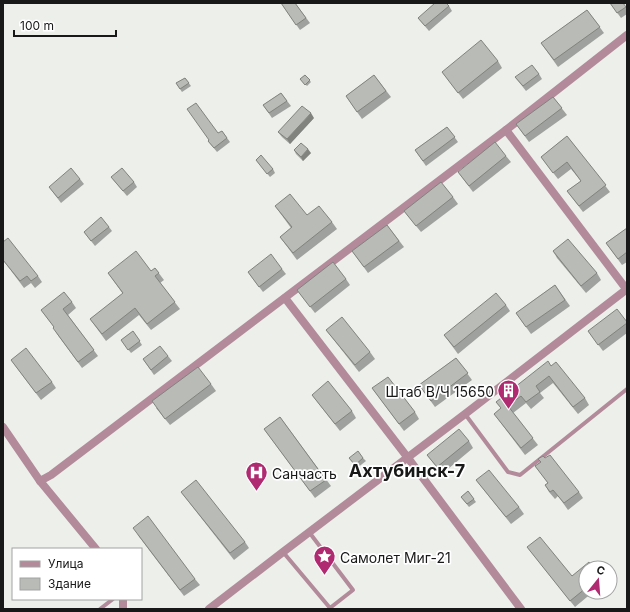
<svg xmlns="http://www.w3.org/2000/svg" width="630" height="612" font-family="Inter,sans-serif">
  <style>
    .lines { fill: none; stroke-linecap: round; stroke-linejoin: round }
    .lane { stroke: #b28a9a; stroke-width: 4 }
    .street { stroke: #b28a9a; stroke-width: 8 }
    .wall { fill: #9ea19d }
    .shaded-wall { fill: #81837f }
    .building { fill: #b8bbb6; stroke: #81837f }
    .labels { text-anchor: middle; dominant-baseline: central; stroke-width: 3.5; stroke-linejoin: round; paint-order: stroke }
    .poi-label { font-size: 14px; fill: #171817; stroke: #fff; text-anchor: start }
    .district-label { font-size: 18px; font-weight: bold; fill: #171817; stroke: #fff }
  </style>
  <rect width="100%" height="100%" fill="#ecefea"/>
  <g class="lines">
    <g class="lane">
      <path d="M465,414L508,472L520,475L627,389"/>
      <path d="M283,552L330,608L353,590L309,532"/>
      <path d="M100,609L113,599"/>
    </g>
    <g class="street">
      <path d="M506,130L627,290"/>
      <path d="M285,298L408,458L521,609"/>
      <path d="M3,427L40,481L96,549"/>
      <path d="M40,481L51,475L506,130L627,35"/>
      <path d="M123,609V599"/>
      <path d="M209,609L283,552L465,414L627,289"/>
    </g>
  </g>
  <g class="wall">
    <path d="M281,3H295L310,23L300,30Z"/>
    <path d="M610,3L626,7L627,8V14L621,18Z"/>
    <path d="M449,6L452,11L429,31L418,18Z"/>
    <path d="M587,10L604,33L558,67L541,43Z"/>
    <path d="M498,61L502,68L463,99L442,72Z"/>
    <path d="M539,74L542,79L526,91L515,77Z"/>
    <path d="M305,75L311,82L307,86L300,79Z"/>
    <path d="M374,75L391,97L362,119L346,96Z"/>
    <path d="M185,78L191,86L182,92L176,83Z"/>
    <path d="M281,93L291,106L272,118L263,105Z"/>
    <path d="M553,97L567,115L529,142L516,124Z"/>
    <path d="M314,118L290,144L282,137L278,132Z"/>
    <path d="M447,127L458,142L426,166L415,150Z"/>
    <path d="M222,131L230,142L217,152L208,141Z"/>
    <path d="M567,136L610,192L583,212L567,191L581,181L571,169L558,179L541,157Z"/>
    <path d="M294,150L311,153L303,161L296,154Z"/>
    <path d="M506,156L511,162L473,192L458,172Z"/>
    <path d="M256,160L273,169L275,173L270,177Z"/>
    <path d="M111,177L134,182L137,187L127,196Z"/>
    <path d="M80,179L84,184L61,203L49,187Z"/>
    <path d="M453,197L458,204L421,232L404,211Z"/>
    <path d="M275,206L332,222L337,229L297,260L280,237L291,228Z"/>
    <path d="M387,225L404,247L368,273L352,251Z"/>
    <path d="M109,227L112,231L95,246L84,232Z"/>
    <path d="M627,228V262L622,265L606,243Z"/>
    <path d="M3,242L38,276L42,282L35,288L31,283L24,288L3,260Z"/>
    <path d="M553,251L597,273L601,280L586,293L557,258Z"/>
    <path d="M155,268L164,280L160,283L180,309L151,330L139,315L106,341L90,319L123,294L108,273L151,271Z"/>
    <path d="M282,269L286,274L263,292L248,272Z"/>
    <path d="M346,279L350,285L315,313L297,290Z"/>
    <path d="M555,285L570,306L531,334L516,313Z"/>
    <path d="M72,302L76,308L68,315L98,356L82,368L57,334L54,327L41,310Z"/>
    <path d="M506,305L510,311L458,354L444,335Z"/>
    <path d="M627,322V333L603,351L588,331Z"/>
    <path d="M326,330L370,352L375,359L359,372Z"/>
    <path d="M133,331L142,345L131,353L121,340Z"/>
    <path d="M168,356L172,361L154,375L143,359Z"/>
    <path d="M456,358L472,380L435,407L419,385Z"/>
    <path d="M11,360L52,382L56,388L41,400Z"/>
    <path d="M551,366L585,398L589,405L578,414L553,383L540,393L544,398L531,409L526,403L513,413L538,445L525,455L494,414L501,408L496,402Z"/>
    <path d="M211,384L216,391L170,425L156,408Z"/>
    <path d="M372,388L415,412L419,419L404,431Z"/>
    <path d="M312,395L352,411L356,418L340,431Z"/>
    <path d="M280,417L331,486L315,498L264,429Z"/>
    <path d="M469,441L473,448L442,474L427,455Z"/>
    <path d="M349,458H363L366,461L357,468Z"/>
    <path d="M545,458L579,492L583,498L568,510L558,496L555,499L549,492L545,485L548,483L535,466Z"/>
    <path d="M476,480L519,507L524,514L511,524Z"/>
    <path d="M468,491L476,502L469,507L461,497Z"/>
    <path d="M181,492L245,542L249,548L234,560Z"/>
    <path d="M137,534L195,579L200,585L184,596Z"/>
    <path d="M527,547L572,576L586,568V592H593L575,607Z"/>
  </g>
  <g class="shaded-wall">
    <path d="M311,113L314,118L290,144L287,139Z"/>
    <path d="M308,149L311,153L303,161L301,157Z"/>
  </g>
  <g class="building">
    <path d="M281,3H295L306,18L296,25Z"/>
    <path d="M435,3H446L449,6L425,26L418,18Z"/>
    <path d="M610,3H623L626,7L617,13Z"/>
    <path d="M587,10L600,27L554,60L541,43Z"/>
    <path d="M481,40L498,61L458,93L442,72Z"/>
    <path d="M532,65L539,74L523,86L515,77Z"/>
    <path d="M305,75L310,80L305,85L300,79Z"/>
    <path d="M374,75L386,91L357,112L346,96Z"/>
    <path d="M185,78L189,83L180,89L176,83Z"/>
    <path d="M281,93L287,101L269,113L263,105Z"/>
    <path d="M553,97L562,108L525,136L516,124Z"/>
    <path d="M196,103L218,133L222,131L227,138L214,148L208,141L209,140L187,109Z"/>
    <path d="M302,106L311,113L287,139L278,132Z"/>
    <path d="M447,127L455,137L423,161L415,150Z"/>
    <path d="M567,136L606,185L579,206L567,191L581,181L567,162L553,173L541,157Z"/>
    <path d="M495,142L506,156L469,186L458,172Z"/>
    <path d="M301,143L308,149L301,157L294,150Z"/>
    <path d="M261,155L273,169L267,174L256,160Z"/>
    <path d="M71,168L80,179L58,198L49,187Z"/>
    <path d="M122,168L134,182L123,191L111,177Z"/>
    <path d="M441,182L453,197L416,226L404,211Z"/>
    <path d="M290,194L307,215L319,206L332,222L293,253L280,237L292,227L275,206Z"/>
    <path d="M101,217L109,227L91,241L84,232Z"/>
    <path d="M387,225L399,241L364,267L352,251Z"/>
    <path d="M627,228V252L618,259L606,243Z"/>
    <path d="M8,238L38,276L31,281L27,276L20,281L3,260V242Z"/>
    <path d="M568,239L597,273L581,286L553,251Z"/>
    <path d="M136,251L151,271L155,268L159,273L155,276L175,302L147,324L135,308L102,334L90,319L123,293L108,273Z"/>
    <path d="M271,254L282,269L259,287L248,272Z"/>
    <path d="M333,262L346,279L310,307L297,290Z"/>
    <path d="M555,285L565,300L526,327L516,313Z"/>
    <path d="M64,292L72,302L63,309L94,350L78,362L53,328L54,327L41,310Z"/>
    <path d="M496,293L506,305L454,347L444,335Z"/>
    <path d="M617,309L627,322V323L598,345L588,331Z"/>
    <path d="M342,317L370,352L355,365L326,330Z"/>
    <path d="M133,331L140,341L128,350L121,340Z"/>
    <path d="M160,346L168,356L151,370L143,359Z"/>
    <path d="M26,348L52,382L36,393L11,360Z"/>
    <path d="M456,358L468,373L431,401L419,385Z"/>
    <path d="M548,361L551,366L556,362L585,398L573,407L549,376L536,386L540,392L526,402L521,396L508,406L533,438L521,448L494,414L501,408L496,402Z"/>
    <path d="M198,367L211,384L165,419L152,401Z"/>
    <path d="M388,377L415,412L399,424L372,388Z"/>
    <path d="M328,381L352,411L335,424L312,395Z"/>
    <path d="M280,417L326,480L310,491L264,429Z"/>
    <path d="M459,429L469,441L437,467L427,455Z"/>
    <path d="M358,451L363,458L355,465L349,458Z"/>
    <path d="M550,455L579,492L564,503L553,490L550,492L545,485L548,483L535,466L541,462L538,459L543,456L545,458Z"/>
    <path d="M489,470L519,507L506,517L476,480Z"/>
    <path d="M196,480L245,542L230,553L181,492Z"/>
    <path d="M468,491L474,499L467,504L461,497Z"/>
    <path d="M148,516L195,579L180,590L133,528Z"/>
    <path d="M540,537L572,576L589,562L594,568H586V588L570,601L527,547Z"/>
  </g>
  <defs>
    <symbol id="building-pin" viewBox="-11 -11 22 30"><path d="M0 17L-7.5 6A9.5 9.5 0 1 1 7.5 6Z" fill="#af2a71" stroke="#fff"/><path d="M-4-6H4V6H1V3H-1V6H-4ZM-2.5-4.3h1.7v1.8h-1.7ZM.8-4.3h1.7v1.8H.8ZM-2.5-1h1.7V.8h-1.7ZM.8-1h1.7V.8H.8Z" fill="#fff"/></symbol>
    <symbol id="hospital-pin" viewBox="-11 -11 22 30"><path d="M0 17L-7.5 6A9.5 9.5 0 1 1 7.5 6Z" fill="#af2a71" stroke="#fff"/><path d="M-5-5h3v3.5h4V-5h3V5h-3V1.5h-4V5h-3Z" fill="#fff"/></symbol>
    <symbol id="sight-pin" viewBox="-11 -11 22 30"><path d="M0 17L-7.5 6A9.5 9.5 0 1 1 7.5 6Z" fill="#af2a71" stroke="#fff"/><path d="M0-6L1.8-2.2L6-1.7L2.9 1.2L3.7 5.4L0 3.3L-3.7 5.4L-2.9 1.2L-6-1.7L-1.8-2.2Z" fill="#fff"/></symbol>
  </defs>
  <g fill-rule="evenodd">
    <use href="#building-pin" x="496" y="378" width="25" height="34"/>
    <use href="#hospital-pin" x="244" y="460" width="25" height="34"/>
    <use href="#sight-pin" x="312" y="544" width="25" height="34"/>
  </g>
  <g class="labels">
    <g class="poi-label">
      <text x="494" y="391" text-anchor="end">Штаб В/Ч 15650</text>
      <text x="272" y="473">Санчасть</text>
      <text x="340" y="557">Самолет Миг-21</text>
    </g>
    <g class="district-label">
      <text x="407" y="470">Ахтубинск-7</text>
    </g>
  </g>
  <rect width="630" height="612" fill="none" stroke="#171817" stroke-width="8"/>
  <rect x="12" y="548" width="130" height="52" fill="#ffffff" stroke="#a2a3a2"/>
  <rect x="20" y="561" width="20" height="6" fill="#b28a9a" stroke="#a2a3a2"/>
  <text x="48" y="568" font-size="12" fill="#171817">Улица</text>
  <rect x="20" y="578" width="20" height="12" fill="#b8bbb6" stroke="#a2a3a2"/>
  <text x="48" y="588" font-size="12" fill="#171817">Здание</text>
  <g transform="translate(598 580) rotate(17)"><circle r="19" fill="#ffffff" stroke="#a2a3a2"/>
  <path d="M0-3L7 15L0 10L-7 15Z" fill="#af2a71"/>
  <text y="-6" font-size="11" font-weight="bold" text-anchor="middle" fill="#171817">С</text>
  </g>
  <path d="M14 30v6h102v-6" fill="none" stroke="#171817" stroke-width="2"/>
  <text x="20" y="30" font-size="12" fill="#171817" stroke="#ffffff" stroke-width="3" paint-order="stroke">100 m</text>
</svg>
